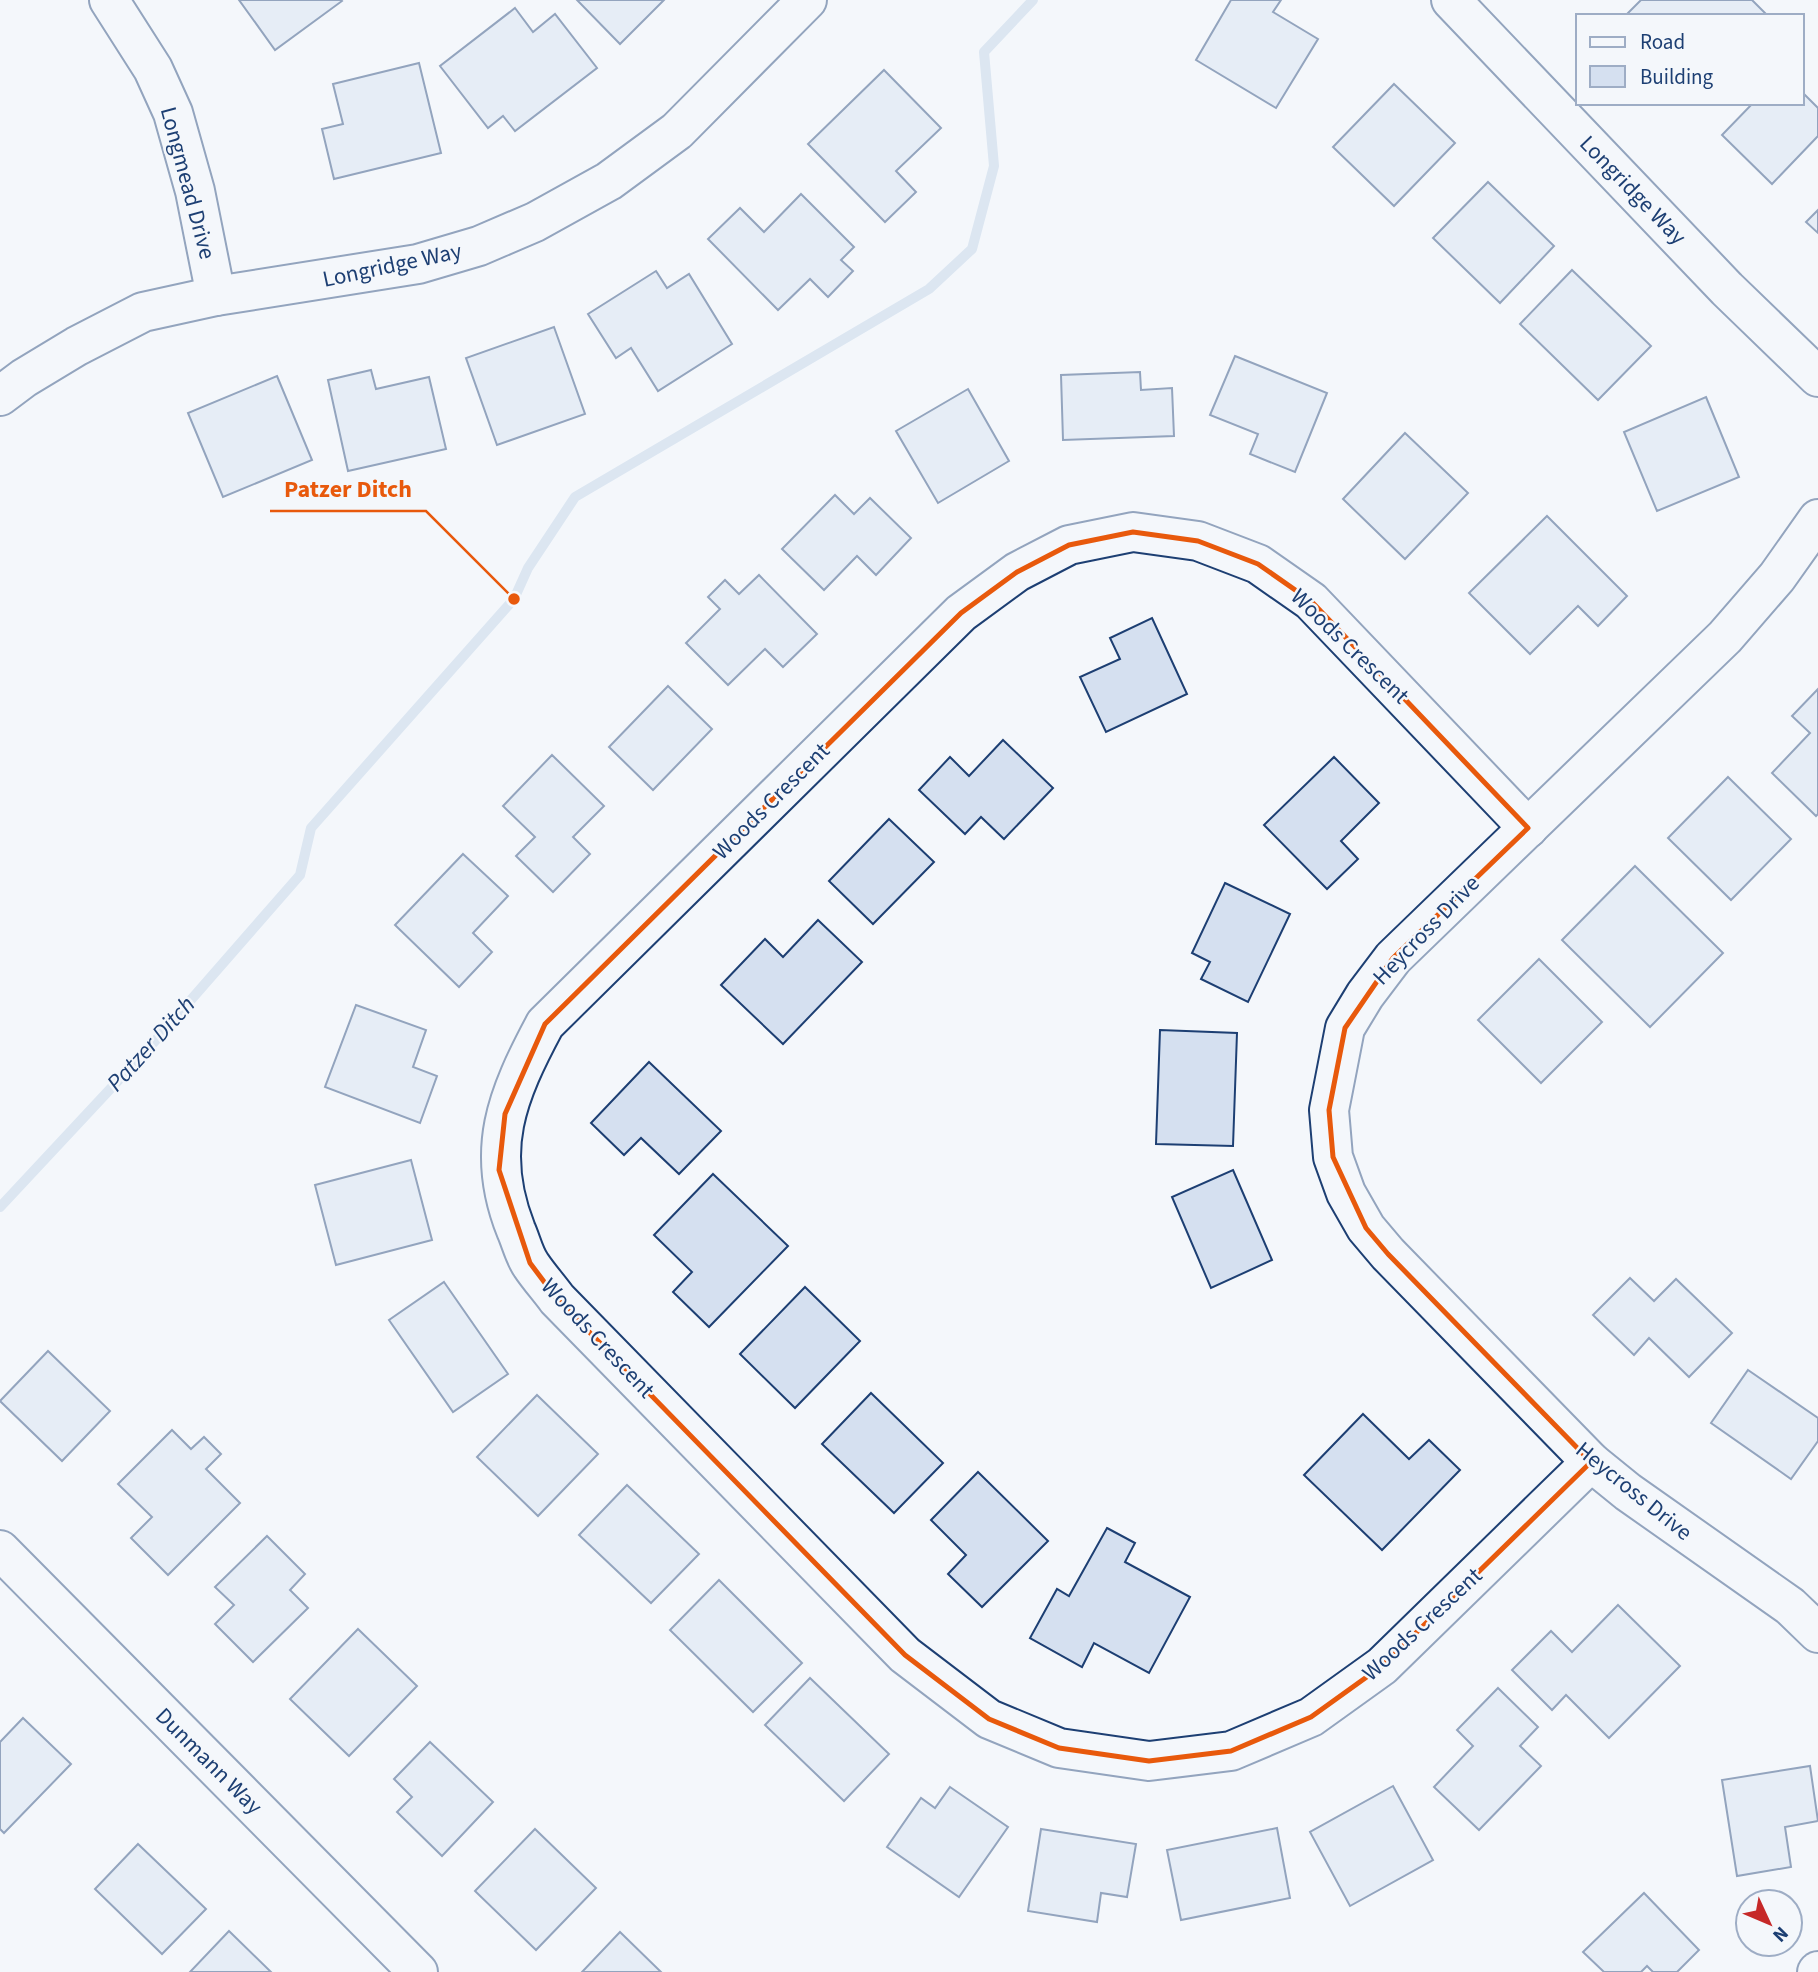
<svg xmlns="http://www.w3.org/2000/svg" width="1818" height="1972" font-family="'Source Sans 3',sans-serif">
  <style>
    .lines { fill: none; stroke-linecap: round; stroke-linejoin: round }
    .stream { stroke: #bed0e5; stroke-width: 10 }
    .building { fill: #d5e0f0; stroke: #1d3f73; stroke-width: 2 }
    .minor-casing { stroke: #1d3f73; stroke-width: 42 }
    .minor { stroke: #f4f7fb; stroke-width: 38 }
    .marked { fill: none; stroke: #e8590c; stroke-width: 5; stroke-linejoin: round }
    .labels { text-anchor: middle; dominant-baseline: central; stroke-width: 5; stroke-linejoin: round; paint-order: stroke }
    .street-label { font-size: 23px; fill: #1d3f73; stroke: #f4f7fb }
    .water-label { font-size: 24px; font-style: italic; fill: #1d3f73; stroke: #f4f7fb }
    .leader { fill: none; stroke: #e8590c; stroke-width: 2.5 }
    .callout-dot { fill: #e8590c; stroke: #f4f7fb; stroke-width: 2.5 }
    .callout-label { font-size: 24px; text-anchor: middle; font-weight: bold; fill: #e8590c; stroke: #f4f7fb; stroke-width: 5; stroke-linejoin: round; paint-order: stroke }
  </style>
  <rect width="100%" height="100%" fill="#f4f7fb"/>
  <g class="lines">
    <path class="stream" d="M0,1207L155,1041L300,875L311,828L514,599L528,568L575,497L929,289L972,249L994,166L984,52L1033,0"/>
  </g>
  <g class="building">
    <path d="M239,0H341L342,1L275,50Z"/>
    <path d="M577,0H664L620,44Z"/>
    <path d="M1231,0H1281L1273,12L1318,39L1276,108L1196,60Z"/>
    <path d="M1641,0H1752L1768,16H1625Z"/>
    <path d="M515,8L533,32L555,14L597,68L515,131L503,116L488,128L440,66Z"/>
    <path d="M419,63L441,153L334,179L322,129L343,124L333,84Z"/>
    <path d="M884,70L941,128L896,171L916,192L885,222L808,144Z"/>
    <path d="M1394,84L1455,143L1394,206L1333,147Z"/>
    <path d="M1802,92L1818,108V136L1772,184L1722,135L1753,103H1802Z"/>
    <path d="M1488,182L1554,246L1500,303L1433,238Z"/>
    <path d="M801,194L854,247L841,260L853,271L828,297L810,279L778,310L708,239L740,208L764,232Z"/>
    <path d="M1818,210V233L1806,222Z"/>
    <path d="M1572,270L1651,346L1598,400L1520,324Z"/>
    <path d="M656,271L667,288L689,274L732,344L658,391L631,348L616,358L588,314Z"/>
    <path d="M554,327L585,414L497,445L466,358Z"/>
    <path d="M1235,356L1327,393L1295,472L1250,454L1258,434L1210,415Z"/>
    <path d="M371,370L376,389L429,377L446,449L348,471L328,380Z"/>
    <path d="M1140,372L1141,390L1172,388L1174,436L1063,440L1061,375Z"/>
    <path d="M277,376L312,460L223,497L188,413Z"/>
    <path d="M968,389L1009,461L938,503L896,431Z"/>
    <path d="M1706,397L1739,477L1657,511L1624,432Z"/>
    <path d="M1405,433L1468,493L1405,559L1343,499Z"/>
    <path d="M835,495L854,514L870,498L911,538L876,575L857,556L824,590L782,549Z"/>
    <path d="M1547,516L1627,596L1598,626L1578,606L1530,654L1469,593Z"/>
    <path d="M759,575L817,634L783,667L765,649L728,685L686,643L720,609L708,597L725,580L739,594Z"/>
    <path d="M1152,618L1187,694L1106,732L1080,677L1120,659L1110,638Z"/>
    <path d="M668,686L712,729L653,790L609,747Z"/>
    <path d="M1818,689V814L1816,816L1772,773L1810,733L1792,716Z"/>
    <path d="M1003,740L1053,788L1004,839L981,817L965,834L919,790L950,757L969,776Z"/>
    <path d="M552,755L604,806L573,837L590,854L553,892L516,856L535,837L503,806Z"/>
    <path d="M1334,757L1379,803L1341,841L1358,859L1327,889L1264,825Z"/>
    <path d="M1728,777L1791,839L1731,900L1668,838Z"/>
    <path d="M889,819L934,862L873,924L829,881Z"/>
    <path d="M463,854L508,896L473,933L492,952L459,987L395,925Z"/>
    <path d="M1635,866L1723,953L1650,1027L1562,940Z"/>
    <path d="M1225,883L1290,914L1248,1002L1201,979L1210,962L1192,953Z"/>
    <path d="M818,920L862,962L783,1044L721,985L765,939L783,957Z"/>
    <path d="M1539,959L1602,1022L1541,1083L1478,1020Z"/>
    <path d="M356,1005L426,1030L413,1067L437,1076L420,1123L325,1087Z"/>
    <path d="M1160,1030L1237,1033L1233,1146L1156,1144Z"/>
    <path d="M649,1062L721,1131L679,1174L641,1138L624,1155L591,1123Z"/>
    <path d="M411,1160L432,1240L336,1265L315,1185Z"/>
    <path d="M1233,1170L1272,1260L1211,1288L1172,1197Z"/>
    <path d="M713,1174L788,1246L709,1327L673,1292L692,1272L654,1235Z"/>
    <path d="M1630,1278L1654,1301L1676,1279L1732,1333L1689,1377L1649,1338L1634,1355L1593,1315Z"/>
    <path d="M444,1282L508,1374L453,1412L389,1320Z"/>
    <path d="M805,1287L860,1341L795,1408L740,1354Z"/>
    <path d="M48,1351L110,1411L62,1461L0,1401Z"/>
    <path d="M1748,1370L1818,1418V1441L1791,1479L1711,1423Z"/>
    <path d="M871,1393L943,1463L894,1513L822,1444Z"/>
    <path d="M537,1395L598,1454L538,1516L477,1457Z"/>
    <path d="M1363,1414L1409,1459L1429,1440L1460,1470L1382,1550L1304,1475Z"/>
    <path d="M172,1430L191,1449L204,1437L221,1454L206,1469L240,1503L168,1575L131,1538L152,1517L118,1484Z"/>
    <path d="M978,1472L1048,1541L982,1607L948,1574L966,1555L931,1520Z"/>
    <path d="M627,1485L699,1554L651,1603L579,1535Z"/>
    <path d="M1107,1528L1135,1543L1125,1562L1190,1597L1149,1673L1094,1643L1082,1667L1030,1638L1057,1589L1069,1596Z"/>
    <path d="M267,1536L305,1574L290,1590L308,1608L253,1662L215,1624L234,1605L215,1587Z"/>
    <path d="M719,1580L802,1663L753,1712L670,1630Z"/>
    <path d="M1618,1605L1680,1666L1609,1738L1566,1695L1552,1710L1512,1670L1551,1631L1572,1652Z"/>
    <path d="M358,1629L417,1686L349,1756L290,1699Z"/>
    <path d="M810,1678L889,1754L844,1801L765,1725Z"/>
    <path d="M1498,1688L1538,1727L1520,1746L1541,1766L1479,1830L1434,1787L1473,1746L1457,1730Z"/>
    <path d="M23,1718L71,1764L4,1833L0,1829V1742Z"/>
    <path d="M430,1742L493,1802L442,1856L397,1812L412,1797L394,1779Z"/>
    <path d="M1810,1766L1818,1821L1785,1827L1791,1867L1737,1876L1722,1780Z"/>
    <path d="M1393,1786L1433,1860L1350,1906L1310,1832Z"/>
    <path d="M950,1787L1008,1827L959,1897L887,1847L921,1798L935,1808Z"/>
    <path d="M1277,1828L1290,1898L1181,1920L1167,1850Z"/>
    <path d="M535,1829L596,1888L536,1950L475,1891Z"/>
    <path d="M1041,1829L1136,1844L1127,1897L1101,1893L1097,1922L1028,1911Z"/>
    <path d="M138,1844L206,1909L162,1954L95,1889Z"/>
    <path d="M1644,1893L1699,1950L1677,1972H1653L1647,1966L1641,1972H1604L1583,1952Z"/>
    <path d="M229,1931L271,1972H190Z"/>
    <path d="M620,1932L661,1972H582Z"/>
  </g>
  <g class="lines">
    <defs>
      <g id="minor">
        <path d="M109,0L153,69L173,113L195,191L216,296"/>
        <path d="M1451,0L1727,289L1818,377"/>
        <path d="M0,396L24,378L77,346L143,312L216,296L418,264L479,246L535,222L609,181L677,131L807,0"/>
        <path d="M1818,519L1777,577L1725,637L1393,958L1365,995L1345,1028L1329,1110L1333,1157L1346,1193L1366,1228L1388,1254L1591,1462L1628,1492L1790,1606L1818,1633"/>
        <path d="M1528,828L1311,601L1258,564L1198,541L1133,532L1069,545L1017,572L961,613L545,1024C507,1095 484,1150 516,1230C521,1241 524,1255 531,1265C539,1277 549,1288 557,1299L905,1655L989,1719L1059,1748L1149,1761L1231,1751L1311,1717L1382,1666L1591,1462"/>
        <path d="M0,1550L418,1972"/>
        <path d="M1817,1972L1818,1971"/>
      </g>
    </defs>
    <use href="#minor" class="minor-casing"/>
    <use href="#minor" class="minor"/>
  </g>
  <path d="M0 0H1818V1972H0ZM1133,532L1198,541L1258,564L1311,601L1528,828L1393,958L1345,1028L1329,1110L1333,1157L1366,1228L1388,1254L1591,1462L1382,1666L1311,1717L1231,1751L1149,1761L1059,1748L989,1719L905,1655L557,1299L530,1263L499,1170L505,1114L545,1024L961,613L1017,572L1069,545Z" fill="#f4f7fb" fill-opacity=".55" fill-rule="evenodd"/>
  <path class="marked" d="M1133,532L1198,541L1258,564L1311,601L1528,828L1393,958L1345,1028L1329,1110L1333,1157L1366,1228L1388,1254L1591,1462L1382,1666L1311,1717L1231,1751L1149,1761L1059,1748L989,1719L905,1655L557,1299L530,1263L499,1170L505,1114L545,1024L961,613L1017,572L1069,545Z"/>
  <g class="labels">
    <g class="street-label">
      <text transform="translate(188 183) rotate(75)">Longmead Drive</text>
      <text transform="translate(1633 190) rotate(46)">Longridge Way</text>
      <text transform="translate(392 265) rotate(-12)">Longridge Way</text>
      <text transform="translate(1350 646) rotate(44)">Woods Crescent</text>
      <text transform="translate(771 801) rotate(-45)">Woods Crescent</text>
      <text transform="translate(1426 930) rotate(-46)">Heycross Drive</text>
      <text transform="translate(598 1338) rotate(47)">Woods Crescent</text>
      <text transform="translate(1634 1491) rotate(39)">Heycross Drive</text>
      <text transform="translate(1422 1624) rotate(-43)">Woods Crescent</text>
      <text transform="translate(209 1761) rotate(45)">Dunmann Way</text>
    </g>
    <g class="water-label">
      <text transform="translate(151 1044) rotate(-48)">Patzer Ditch</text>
    </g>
  </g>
  <path class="leader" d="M514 599L426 511H270"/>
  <circle class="callout-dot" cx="514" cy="599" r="7"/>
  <g class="callout-label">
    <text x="348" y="497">Patzer Ditch</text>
  </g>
  <rect x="1576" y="14" width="228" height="91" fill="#f4f7fb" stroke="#9eadc5" stroke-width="2"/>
  <rect x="1590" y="37" width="35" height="10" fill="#f4f7fb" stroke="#9eadc5" stroke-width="2"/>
  <text x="1640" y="49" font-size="21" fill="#1d3f73">Road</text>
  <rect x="1590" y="66" width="35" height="21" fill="#d5e0f0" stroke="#9eadc5" stroke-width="2"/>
  <text x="1640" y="84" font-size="21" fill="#1d3f73">Building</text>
  <g transform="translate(1769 1923) rotate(134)"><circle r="33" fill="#f4f7fb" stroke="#9eadc5" stroke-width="2"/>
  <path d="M0-5L12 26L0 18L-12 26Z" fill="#c62828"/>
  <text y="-10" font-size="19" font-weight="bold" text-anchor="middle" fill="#1d3f73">N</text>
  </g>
</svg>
